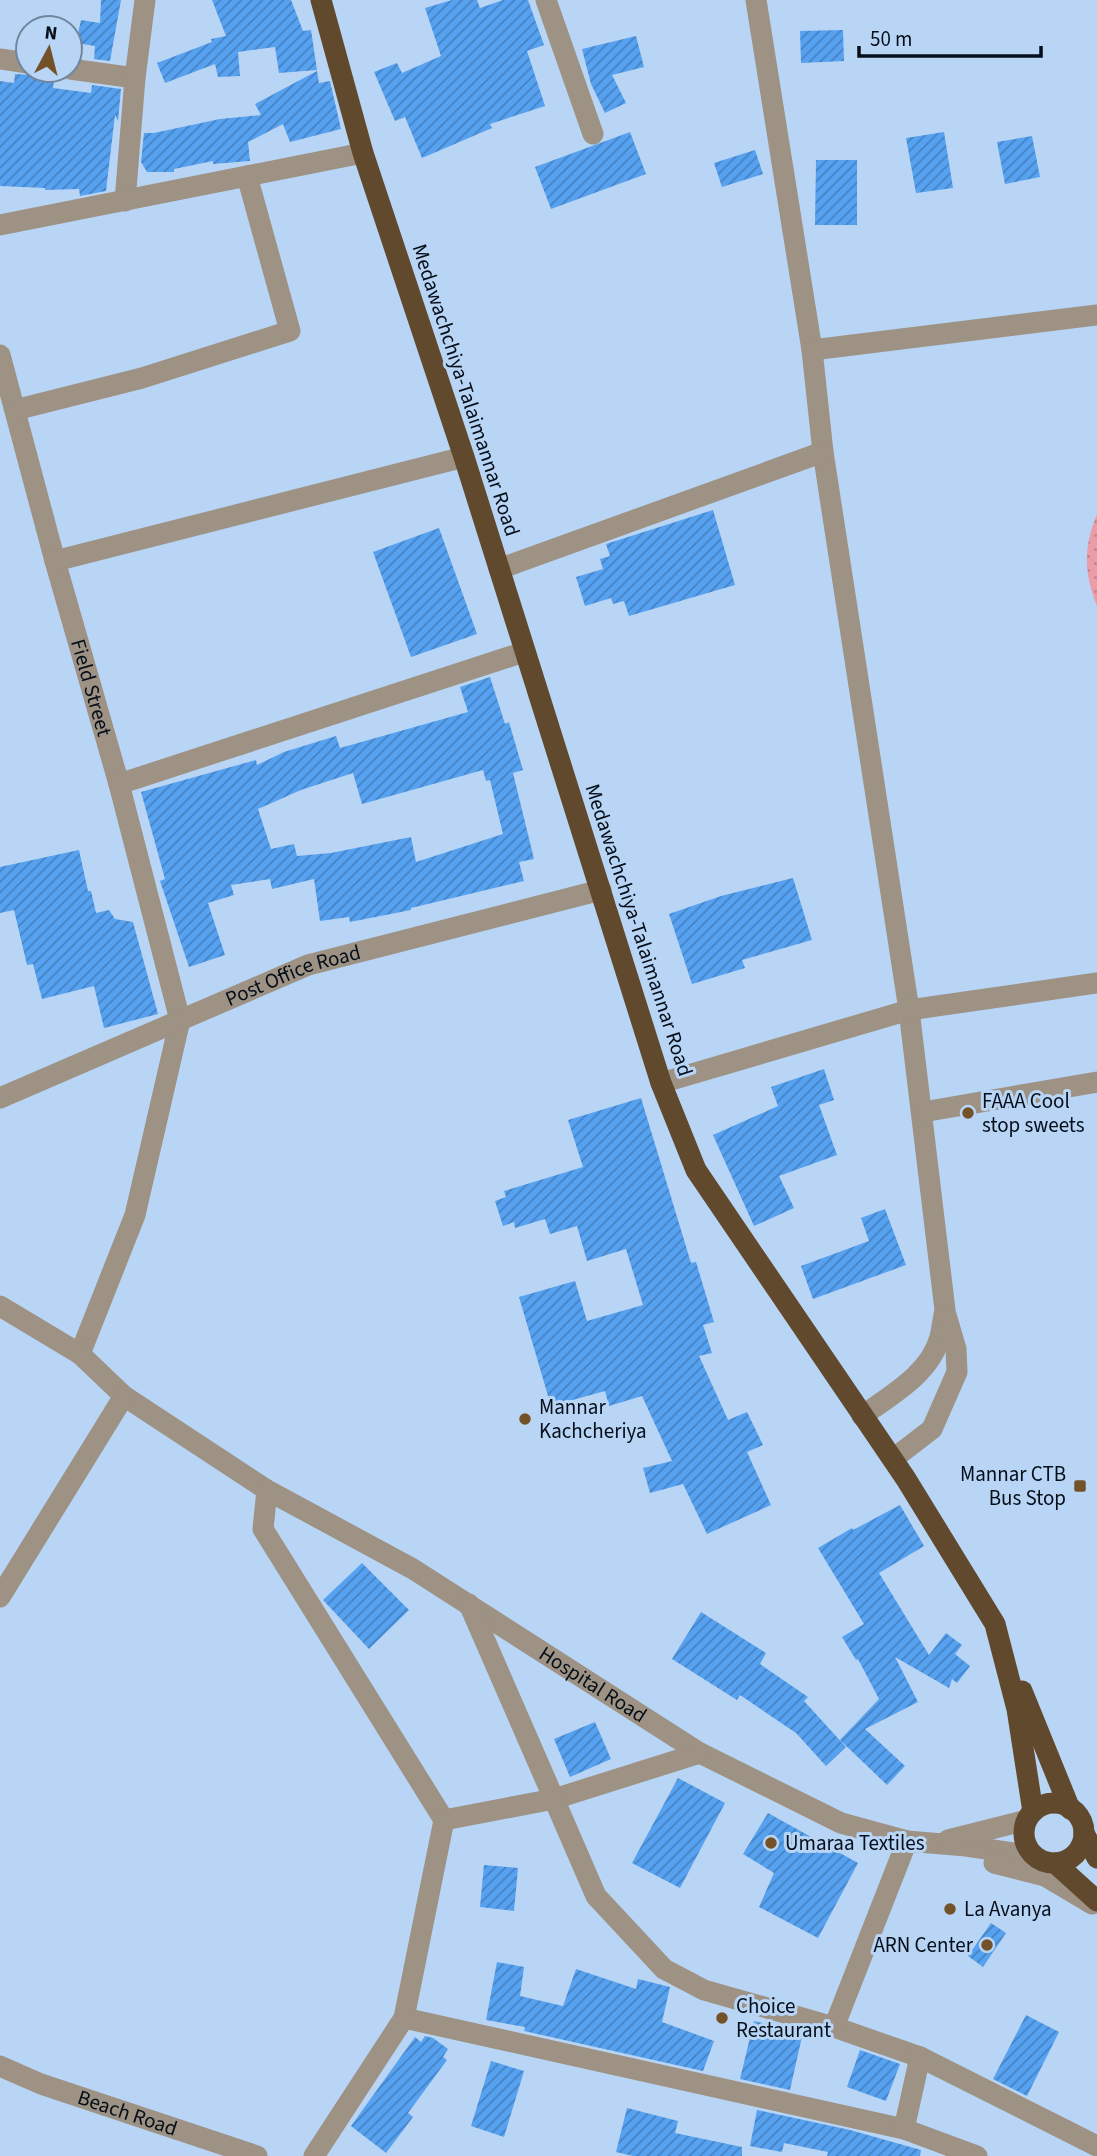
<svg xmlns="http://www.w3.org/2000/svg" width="1097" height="2156" font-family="'Source Sans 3',sans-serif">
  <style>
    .park { fill: url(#park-dots) }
    .building { fill: url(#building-hatch); fill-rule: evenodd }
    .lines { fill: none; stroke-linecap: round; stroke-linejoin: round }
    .minor { stroke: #9d9284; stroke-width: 21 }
    .highway { stroke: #60492c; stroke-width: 21 }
    .poi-dot { fill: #735229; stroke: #b9d5f5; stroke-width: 2.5 }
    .labels { text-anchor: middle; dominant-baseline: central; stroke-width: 6; stroke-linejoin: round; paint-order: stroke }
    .street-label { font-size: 21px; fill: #050e19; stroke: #b9d5f5 }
    .poi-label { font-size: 21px; fill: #050e19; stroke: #b9d5f5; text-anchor: start }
  </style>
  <defs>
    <pattern id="park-dots" width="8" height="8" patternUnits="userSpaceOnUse" patternTransform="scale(1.75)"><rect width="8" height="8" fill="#ec9ca6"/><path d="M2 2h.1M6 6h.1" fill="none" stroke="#c9858e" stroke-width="1.8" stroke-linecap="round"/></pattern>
    <pattern id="building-hatch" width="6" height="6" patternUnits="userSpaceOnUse" patternTransform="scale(1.75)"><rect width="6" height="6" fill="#56a1f0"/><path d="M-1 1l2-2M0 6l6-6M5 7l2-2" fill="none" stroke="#4582c2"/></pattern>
  </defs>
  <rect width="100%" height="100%" fill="#b9d5f5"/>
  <path class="park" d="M1097,514V606C1084,573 1083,548 1097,514Z"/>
  <g class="building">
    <path d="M101,0H121L110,61L94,59L95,46L76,43L81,20L100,23Z"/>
    <path d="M212,0H291L303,31L311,30L317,70L279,73L275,47L238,52L240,76L218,77L215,64L165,83L157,63L212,42L211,39L226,36Z"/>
    <path d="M452,0H477L480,8L503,0H528L544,45L527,51L545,106L490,124L492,128L422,158L405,117L395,121L374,72L397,63L402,73L441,56L425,8Z"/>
    <path d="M843,30L844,61L801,63L800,31Z"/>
    <path d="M636,36L644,67L612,75L626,103L605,113L591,84L582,49Z"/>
    <path d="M38,71L55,73L53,88L91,93L92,85L121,89L118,121L115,115L106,191L80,196L79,189L45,190V188L0,186V81L14,83L15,74L32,75Z"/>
    <path d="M317,71L319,83L330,81L341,129L290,142L283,124L248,142L250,161L213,164V161L174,169V172H147L141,162L144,133H154L220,119L261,115L255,104Z"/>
    <path d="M630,132L646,174L551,209L535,167Z"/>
    <path d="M944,132L953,188L916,193L906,138Z"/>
    <path d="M1032,136L1040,177L1005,184L997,142Z"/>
    <path d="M755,150L763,174L722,187L714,163Z"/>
    <path d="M816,160H857V225H815Z"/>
    <path d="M713,510L735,585L629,616L624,601L613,604L611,598L585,606L576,577L603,569L600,559L610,556L606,544Z"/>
    <path d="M439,528L477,634L411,657L373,552Z"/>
    <path d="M490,677L505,724L509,722L523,770L513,773L534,859L519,862L524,881L411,908V910L350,922L349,917L320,921L314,879L272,889L270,879L231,885L234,895L208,903L225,955L189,967L160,881L165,879L141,792L256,760L257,765L284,752L336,736L340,748L468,712L460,687ZM483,770L486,781L490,780L503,834L416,862L411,837L331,853L297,856L294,844L271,849L258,809L301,790L353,773L362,804Z"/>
    <path d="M79,850L88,891H91L96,913L109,910L115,919L133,922L158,1014L104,1028L94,986L42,999L33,964L27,965L14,910L0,913V867Z"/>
    <path d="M793,878L812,940L742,960L745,968L692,984L669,914L721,896Z"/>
    <path d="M824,1069L834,1100L819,1105L837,1155L779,1176L794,1208L754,1226L713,1135L778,1106L771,1087Z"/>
    <path d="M641,1098L691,1263L696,1262L714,1322L703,1325L712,1353L699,1356L728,1420L747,1412L763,1445L747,1452L771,1505L707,1534L683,1484L650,1493L643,1468L672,1461L642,1396L609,1406L605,1391L551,1406L519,1297L575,1281L587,1321L643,1305L626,1249L587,1261L577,1226L550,1234L545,1219L515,1228L514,1222L503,1226L495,1201L506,1197L504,1191L583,1167L568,1120Z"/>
    <path d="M885,1209L906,1265L813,1299L801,1266L869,1241L861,1218Z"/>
    <path d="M900,1505L924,1546L879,1573L929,1655L946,1633L962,1645L955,1654L970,1666L957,1683L952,1679L949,1688L895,1657L918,1702L865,1729L905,1766L887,1785L840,1740L879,1699L858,1659L856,1660L842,1637L864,1624L818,1548L852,1528L853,1530Z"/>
    <path d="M362,1563L409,1610L369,1649L323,1600Z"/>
    <path d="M701,1612L766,1653L760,1664L808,1697L804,1701L846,1747L826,1766L796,1733L740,1695L737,1700L672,1659Z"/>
    <path d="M595,1722L611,1759L570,1777L554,1739Z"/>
    <path d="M678,1778L725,1803L680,1888L632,1863Z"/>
    <path d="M768,1813L858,1863L818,1938L759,1907L774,1873L743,1854Z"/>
    <path d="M484,1865L518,1868L514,1911L480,1907Z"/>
    <path d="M991,1923L1006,1933L983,1967L968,1956Z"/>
    <path d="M497,1962L524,1967L520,1996L563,2006L576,1969L636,1989L638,1979L670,1987L662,2022L714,2041L703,2071L524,2031L525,2027L486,2020Z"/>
    <path d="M1026,2015L1059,2032L1027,2096L993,2079Z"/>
    <path d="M754,2021L803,2032L790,2090L740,2079Z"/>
    <path d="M425,2036L433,2038L448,2049L443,2057L447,2060L408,2113L413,2117L386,2153L351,2126L415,2037L421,2042Z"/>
    <path d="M860,2050L900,2064L886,2101L847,2087Z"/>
    <path d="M491,2061L524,2071L504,2137L471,2126Z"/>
    <path d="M627,2108L678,2121L675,2133L742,2147V2156H633L616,2152Z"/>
    <path d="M757,2110L850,2130L921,2150L920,2156H827L828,2152L784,2143L782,2152L750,2146Z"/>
  </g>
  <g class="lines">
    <g class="minor">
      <path d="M546,0L593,134"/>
      <path d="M756,0L812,350L823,452L909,1010L945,1310C943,1319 942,1328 940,1337C930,1374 891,1395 862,1416"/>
      <path d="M0,59L28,63"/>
      <path d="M70,69L135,78"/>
      <path d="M125,201L135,78L145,0"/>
      <path d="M0,225L363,153"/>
      <path d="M812,350L1097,315"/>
      <path id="s1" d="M0,355L55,561L119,784L180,1020L135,1215L80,1354"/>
      <path d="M15,410L142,378L290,331L247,176"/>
      <path d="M55,561L464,457"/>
      <path d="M499,569L823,452"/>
      <path d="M119,784L524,652"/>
      <path d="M661,1083L909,1010L1097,983"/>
      <path id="s2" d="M0,1098L308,965L601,890"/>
      <path d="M923,1112L1097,1082"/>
      <path id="s3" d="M0,1306L80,1354L124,1396L267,1490L413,1569L700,1753L841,1823L907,1841L966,1846L1034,1856"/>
      <path d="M893,1459L932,1429L957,1372L956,1349L946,1315"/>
      <path d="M267,1490L263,1529L444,1820"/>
      <path d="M0,1597L124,1396"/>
      <path d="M700,1753L554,1799L596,1896L664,1969L704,1990L834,2027L920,2057"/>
      <path d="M948,1840L1027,1820"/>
      <path d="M994,1863L1045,1876L1092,1904"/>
      <path d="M404,2018L444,1820L554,1799L469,1604"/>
      <path d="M834,2027L907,1841"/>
      <path id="s4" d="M0,2066L41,2084L257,2156"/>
      <path d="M314,2156L404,2018L904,2129"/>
      <path d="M977,2156L904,2129L920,2057L1097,2146"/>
    </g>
    <g class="highway">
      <path d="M321,0L363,153L464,457L661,1083L696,1170L906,1479L995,1624L1017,1709L1033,1812"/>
      <path d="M1022,1691L1070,1809"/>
      <circle cx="1054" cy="1833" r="30"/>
      <path d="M1084,1833L1097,1858"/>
      <path d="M1055,1863L1097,1901"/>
    </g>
  </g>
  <g class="poi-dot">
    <circle cx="968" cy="1113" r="7"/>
    <circle cx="525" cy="1419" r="7"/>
    <rect x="1073" y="1479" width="14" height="14" rx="3.5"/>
    <circle cx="771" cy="1843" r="7"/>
    <circle cx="950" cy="1909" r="7"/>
    <circle cx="987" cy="1945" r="7"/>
    <circle cx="722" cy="2018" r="7"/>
  </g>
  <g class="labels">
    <g class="street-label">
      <text transform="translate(466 390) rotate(72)">Medawachchiya-Talaimannar Road</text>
      <text stroke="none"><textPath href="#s1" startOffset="345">Field Street</textPath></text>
      <text transform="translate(639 930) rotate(72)">Medawachchiya-Talaimannar Road</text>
      <text stroke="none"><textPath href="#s2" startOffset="318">Post Office Road</textPath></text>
      <text stroke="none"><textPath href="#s3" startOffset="705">Hospital Road</textPath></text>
      <text stroke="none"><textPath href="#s4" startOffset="136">Beach Road</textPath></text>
    </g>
    <g class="poi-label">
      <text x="982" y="1101">FAAA Cool<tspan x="982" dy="24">stop sweets</tspan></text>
      <text x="539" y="1407">Mannar<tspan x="539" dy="24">Kachcheriya</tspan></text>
      <text x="1066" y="1474" text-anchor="end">Mannar CTB<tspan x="1066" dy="24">Bus Stop</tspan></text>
      <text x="785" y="1843">Umaraa Textiles</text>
      <text x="964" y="1909">La Avanya</text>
      <text x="973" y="1945" text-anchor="end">ARN Center</text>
      <text x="736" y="2006">Choice<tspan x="736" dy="24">Restaurant</tspan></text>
    </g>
  </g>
  <g transform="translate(49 49) rotate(7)"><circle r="33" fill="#b9d5f5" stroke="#71859d" stroke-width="2"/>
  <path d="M0-5L12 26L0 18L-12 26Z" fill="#735229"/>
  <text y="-10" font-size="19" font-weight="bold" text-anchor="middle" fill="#050e19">N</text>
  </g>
  <path d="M859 46v10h182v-10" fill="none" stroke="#050e19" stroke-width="3.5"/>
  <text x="870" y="46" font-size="21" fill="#050e19" stroke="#b9d5f5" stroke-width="5" paint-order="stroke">50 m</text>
</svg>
